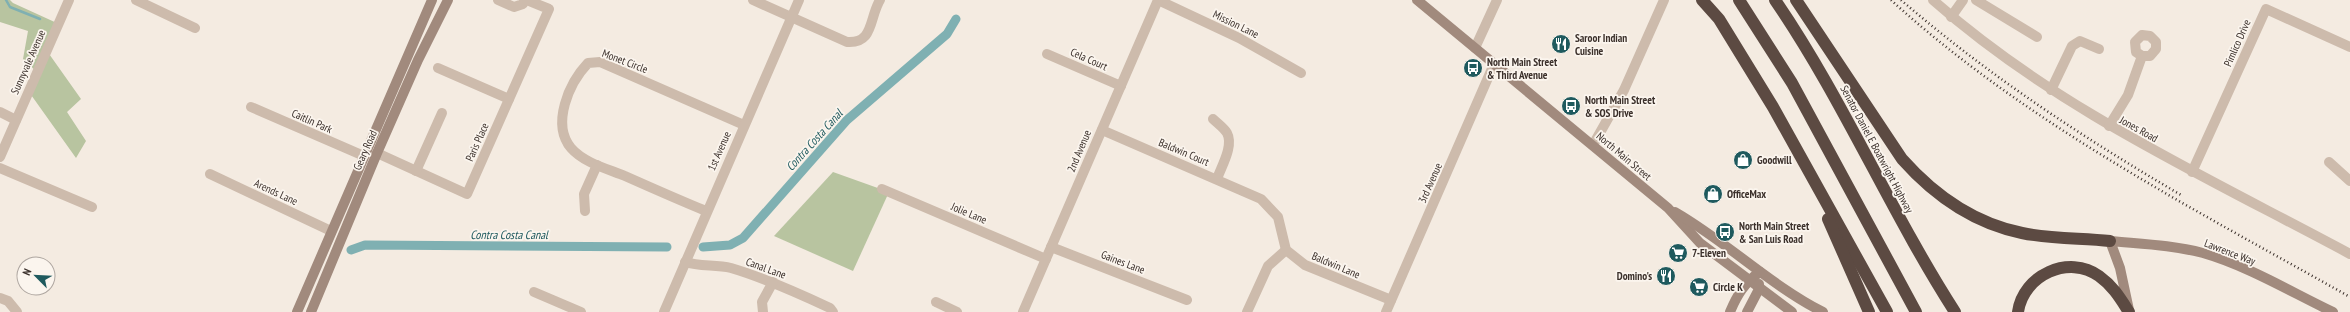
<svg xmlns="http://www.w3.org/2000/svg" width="2350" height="312" font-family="'PT Sans Narrow',sans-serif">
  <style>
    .green { fill: #b8c4a0 }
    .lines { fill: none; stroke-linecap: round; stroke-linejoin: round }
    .stream { stroke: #7fb0b2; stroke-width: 2.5 }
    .canal { stroke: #7fb0b2; stroke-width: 9 }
    .street { stroke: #cdbbac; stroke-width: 10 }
    .secondary { stroke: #a18a7d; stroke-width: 10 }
    .highway { stroke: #5c4a42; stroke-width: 12 }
    .rail { stroke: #3b302b; stroke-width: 2.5; stroke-dasharray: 1 3; stroke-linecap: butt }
    .labels { text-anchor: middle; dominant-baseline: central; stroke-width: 3.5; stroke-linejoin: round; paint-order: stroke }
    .street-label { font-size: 11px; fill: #3b302b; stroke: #fbf5ee }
    .poi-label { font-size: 11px; font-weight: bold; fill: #3b302b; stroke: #fbf5ee; text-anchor: start }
    .water-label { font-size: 12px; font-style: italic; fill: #1f5a5e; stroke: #fbf5ee }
  </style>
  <rect width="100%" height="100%" fill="#f4ebe1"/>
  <g class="green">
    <path d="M0,0H10L13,3L59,24L47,51L81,99L67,112L86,141L76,158L29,92L37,72L23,59L28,31L0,22Z"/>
    <path d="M833,172L889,192L853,271L774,236Z"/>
  </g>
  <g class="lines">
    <path class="stream" d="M6,0L10,7L40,19"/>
    <g class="canal">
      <path d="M703,247L730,245L743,238L847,120L947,34L956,19"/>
      <path d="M351,250L365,245L667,247"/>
    </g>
    <g class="street">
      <path d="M136,0L195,28"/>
      <path d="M498,0L514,7L523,4L524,0"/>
      <path d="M753,0L847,42C874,44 869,18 880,0"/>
      <path d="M1158,0L1239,38L1301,73"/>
      <path d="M1933,0C2056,109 2207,177 2350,254"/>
      <path d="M1976,0L2037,37"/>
      <path d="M1951,17L1963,0"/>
      <path d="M1475,48L1497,0"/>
      <path d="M1047,54L1121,86"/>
      <path d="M438,68L509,99"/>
      <path d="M2051,90L2072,46L2080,41L2099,49"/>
      <path d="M251,107L364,156"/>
      <path d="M0,112L16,120"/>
      <path d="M1213,119C1217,123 1224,128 1227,133C1234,146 1221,167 1217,179"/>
      <path d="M2109,126L2128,95L2142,56H2150L2156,49V42L2150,36L2142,35L2135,42L2136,52L2142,56"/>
      <path d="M1102,130L1261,199L1278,217L1286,250L1305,265L1391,300"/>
      <path d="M1593,145L1624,90L1664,0"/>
      <path d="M377,153L467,194L549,9L527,0"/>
      <path d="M0,157L69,0"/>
      <path d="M2329,162L2350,181"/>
      <path d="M0,168L92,207"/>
      <path d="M416,171L442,113"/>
      <path d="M2192,172L2266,9L2350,47"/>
      <path d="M210,174L331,231"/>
      <path d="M882,189L1046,259"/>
      <path d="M585,211L584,194L597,165"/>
      <path d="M706,211C679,200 652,188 625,176C608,169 584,163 571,148C551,124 569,83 588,63L600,62L744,125"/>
      <path d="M1051,247L1187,300"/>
      <path d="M685,262C700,267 716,264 731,268C765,278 798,293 830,308L833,312"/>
      <path d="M534,292L581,312"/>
      <path d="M0,298L8,301L17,312"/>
      <path d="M936,302L957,312"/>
      <path d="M664,312L799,0"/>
      <path d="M763,312L762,302L773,282"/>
      <path d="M1023,312L1158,0"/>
      <path d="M1247,312L1268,266L1286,250"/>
      <path d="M1386,312L1494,64"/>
    </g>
    <g class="secondary">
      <path d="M1417,0L1668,208L1700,243L1792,312"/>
      <path d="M1675,212C1727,242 1770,285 1823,312"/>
      <path d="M2129,310L2120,268L2110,241C2141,244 2172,245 2203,253C2248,266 2291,292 2333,312"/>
      <path d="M297,312L432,0"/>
      <path d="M311,312L377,153L418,60L448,0"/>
      <path d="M1730,312C1737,295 1745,282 1760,272"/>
      <path d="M1747,312L1759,289V284"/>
    </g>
    <g class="highway">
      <path d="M1702,0L1719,19L1773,107L1887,312"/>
      <path d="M1739,0L1792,83L1916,312"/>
      <path d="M1775,0C1843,99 1890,211 1955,312"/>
      <path d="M1796,0L1902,159C1934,195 1973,223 2022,233C2050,239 2081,238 2110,241"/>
      <path d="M1828,219L1869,312"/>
      <path d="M2018,312C2023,275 2069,254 2099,276C2113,286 2120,298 2129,312"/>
    </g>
    <g class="rail">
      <path d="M1891,0C2026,123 2192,208 2350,297"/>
      <path d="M1901,0C1988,75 2082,137 2181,195"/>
    </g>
  </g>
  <defs>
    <symbol id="restaurant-disc" viewBox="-11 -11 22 22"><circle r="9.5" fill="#1f5a5e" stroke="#fbf5ee"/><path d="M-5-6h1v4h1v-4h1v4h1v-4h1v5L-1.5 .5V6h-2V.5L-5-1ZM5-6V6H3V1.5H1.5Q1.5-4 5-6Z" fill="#fff"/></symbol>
    <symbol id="bus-disc" viewBox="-11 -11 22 22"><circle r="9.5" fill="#1f5a5e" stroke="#fbf5ee"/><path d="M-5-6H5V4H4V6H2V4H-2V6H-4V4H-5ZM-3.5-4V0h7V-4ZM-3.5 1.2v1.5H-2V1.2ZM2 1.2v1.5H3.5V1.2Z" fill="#fff"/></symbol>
    <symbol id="shop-disc" viewBox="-11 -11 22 22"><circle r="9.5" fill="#1f5a5e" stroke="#fbf5ee"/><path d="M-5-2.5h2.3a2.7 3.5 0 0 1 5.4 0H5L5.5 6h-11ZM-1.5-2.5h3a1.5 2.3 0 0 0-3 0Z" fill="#fff"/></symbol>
    <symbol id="supermarket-disc" viewBox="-11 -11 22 22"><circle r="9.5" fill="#1f5a5e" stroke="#fbf5ee"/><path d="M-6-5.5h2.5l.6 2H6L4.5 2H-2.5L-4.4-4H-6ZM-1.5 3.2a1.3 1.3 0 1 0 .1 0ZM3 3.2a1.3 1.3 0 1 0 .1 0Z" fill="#fff"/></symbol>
  </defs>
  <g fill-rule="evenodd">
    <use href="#restaurant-disc" x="1550" y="33" width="22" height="22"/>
    <use href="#bus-disc" x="1462" y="57" width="22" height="22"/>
    <use href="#bus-disc" x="1560" y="95" width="22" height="22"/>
    <use href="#shop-disc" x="1732" y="149" width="22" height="22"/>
    <use href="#shop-disc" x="1702" y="183" width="22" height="22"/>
    <use href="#bus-disc" x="1714" y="221" width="22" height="22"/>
    <use href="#supermarket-disc" x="1667" y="242" width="22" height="22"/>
    <use href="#restaurant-disc" x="1655" y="265" width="22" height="22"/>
    <use href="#supermarket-disc" x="1688" y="276" width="22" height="22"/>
  </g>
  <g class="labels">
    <g class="street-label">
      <text transform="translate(1236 24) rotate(26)">Mission Lane</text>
      <text transform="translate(2237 43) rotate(-66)">Pimlico Drive</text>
      <text transform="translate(1089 59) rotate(24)">Cela Court</text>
      <text transform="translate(625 61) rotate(21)">Monet Circle</text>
      <text transform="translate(28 62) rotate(-66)">Sunnyvale Avenue</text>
      <text transform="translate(312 121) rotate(24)">Caitlin Park</text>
      <text transform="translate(2139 129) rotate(29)">Jones Road</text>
      <text transform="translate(477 142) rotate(-66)">Paris Place</text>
      <text transform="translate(1877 149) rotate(62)">Senator Daniel E Boatwright Highway</text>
      <text transform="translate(365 150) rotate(-66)">Geary Road</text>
      <text transform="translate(719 151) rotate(-66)">1st Avenue</text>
      <text transform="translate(1079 151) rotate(-67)">2nd Avenue</text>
      <text transform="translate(1184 152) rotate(23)">Baldwin Court</text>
      <text transform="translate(1624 156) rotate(40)">North Main Street</text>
      <text transform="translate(1430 183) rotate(-66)">3rd Avenue</text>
      <text transform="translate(276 192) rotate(25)">Arends Lane</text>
      <text transform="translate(969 213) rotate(23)">Jolie Lane</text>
      <text transform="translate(2230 252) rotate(21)">Lawrence Way</text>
      <text transform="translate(1123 262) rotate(21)">Gaines Lane</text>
      <text transform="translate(1336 265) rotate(23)">Baldwin Lane</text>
      <text transform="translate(766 268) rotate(20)">Canal Lane</text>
    </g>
    <g class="poi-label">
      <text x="1575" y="38">Saroor Indian<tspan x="1575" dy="13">Cuisine</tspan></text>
      <text x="1487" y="62">North Main Street<tspan x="1487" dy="13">&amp; Third Avenue</tspan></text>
      <text x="1585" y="100">North Main Street<tspan x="1585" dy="13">&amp; SOS Drive</tspan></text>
      <text x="1757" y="160">Goodwill</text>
      <text x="1727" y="194">OfficeMax</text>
      <text x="1739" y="226">North Main Street<tspan x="1739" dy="13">&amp; San Luis Road</tspan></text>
      <text x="1692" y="253">7-Eleven</text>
      <text x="1652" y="276" text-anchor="end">Domino's</text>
      <text x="1713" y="287">Circle K</text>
    </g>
    <g class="water-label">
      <text transform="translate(814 140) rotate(-48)">Contra Costa Canal</text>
      <text x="509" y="234">Contra Costa Canal</text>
    </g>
  </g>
  <g transform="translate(36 276) rotate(294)"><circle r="19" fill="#fbf5ee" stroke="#aea6a0"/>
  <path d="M0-3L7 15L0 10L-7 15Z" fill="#1f5a5e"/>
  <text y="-6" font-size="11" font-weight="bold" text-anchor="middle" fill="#3b302b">N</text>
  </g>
</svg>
